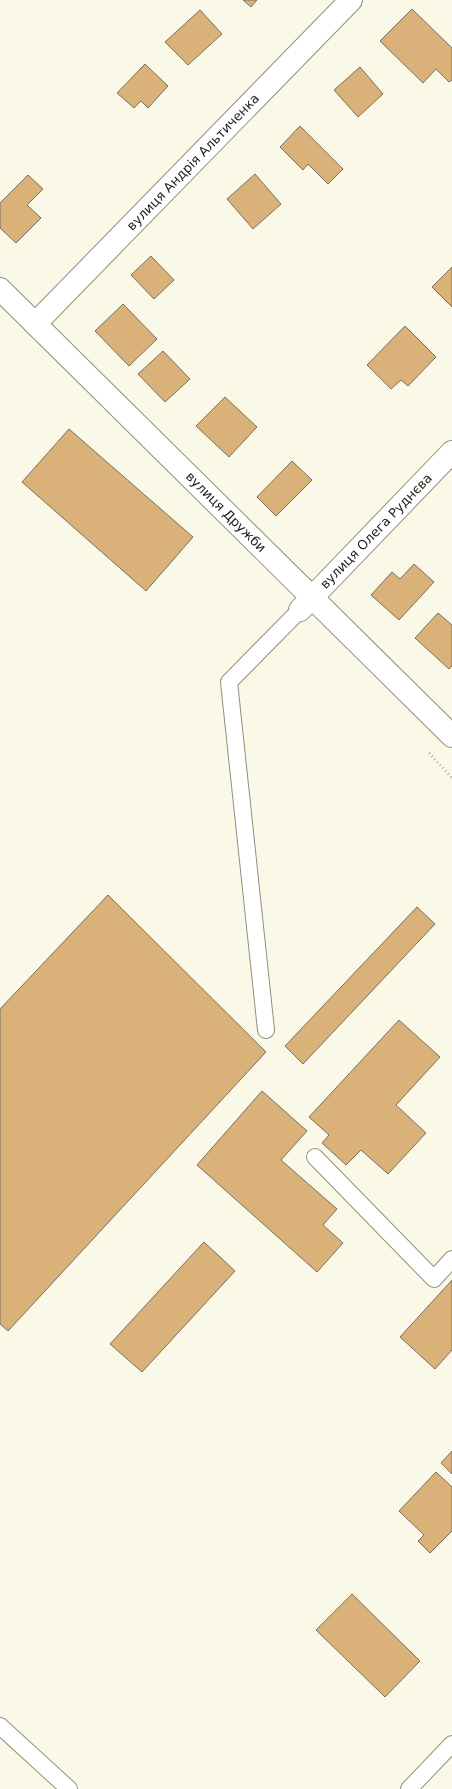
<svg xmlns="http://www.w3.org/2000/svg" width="452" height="1789" font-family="'DejaVu Sans',sans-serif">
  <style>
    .building { fill: #d9b179; stroke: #797063 }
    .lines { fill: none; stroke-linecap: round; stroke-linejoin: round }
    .service-casing { stroke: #929181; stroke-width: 18 }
    .minor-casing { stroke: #929181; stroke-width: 24 }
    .tertiary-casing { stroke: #929181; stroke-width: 24 }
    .path { stroke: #a9a89a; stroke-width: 2.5; stroke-dasharray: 1 3; stroke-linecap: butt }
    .service { stroke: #fff; stroke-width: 16 }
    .minor { stroke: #fff; stroke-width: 22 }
    .tertiary { stroke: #fff; stroke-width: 22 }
    .labels { text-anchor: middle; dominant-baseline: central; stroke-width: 3.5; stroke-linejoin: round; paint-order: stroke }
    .street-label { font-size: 13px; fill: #25241e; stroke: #fff }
  </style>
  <rect width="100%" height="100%" fill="#faf9e7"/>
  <g class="building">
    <path d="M243,0H257L251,7Z"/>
    <path d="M412,9L452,48V80L449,82L436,69L423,83L380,41Z"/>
    <path d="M200,10L222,34L188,65L165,42Z"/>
    <path d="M145,64L168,86L148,108L141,101L134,108L117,93Z"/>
    <path d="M360,67L383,94L358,117L334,90Z"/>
    <path d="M300,126L343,169L328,184L308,164L303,170L280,147Z"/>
    <path d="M255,174L281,204L253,229L227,199Z"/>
    <path d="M28,175L43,189L27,205L41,218L16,243L0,228V203Z"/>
    <path d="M151,256L174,280L154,299L131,275Z"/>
    <path d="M452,267V307L432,287Z"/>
    <path d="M123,304L157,339L129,366L95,331Z"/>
    <path d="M405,326L436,357L408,386L401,380L391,389L367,365Z"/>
    <path d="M163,351L190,379L165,402L138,374Z"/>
    <path d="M225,397L257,427L229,457L196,426Z"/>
    <path d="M69,429L193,537L146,591L22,482Z"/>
    <path d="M292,461L312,480L276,516L257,497Z"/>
    <path d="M414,564L434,582L399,620L371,595L392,572L400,579Z"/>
    <path d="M438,613L452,625V666L449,669L415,638Z"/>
    <path d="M108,895L266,1052L8,1331L0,1324V1009Z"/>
    <path d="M417,907L435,924L303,1064L285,1046Z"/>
    <path d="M399,1020L440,1057L396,1105L426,1133L388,1174L361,1150L346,1165L322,1143L329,1135L309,1117Z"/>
    <path d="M262,1091L307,1131L281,1160L337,1209L323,1225L343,1243L317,1272L197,1165Z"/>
    <path d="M204,1242L235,1271L142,1372L110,1344Z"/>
    <path d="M452,1280V1350L435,1369L400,1337Z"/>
    <path d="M452,1451V1474L441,1463Z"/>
    <path d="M436,1472L452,1487V1531L430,1553L418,1541L424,1535L399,1511Z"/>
    <path d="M352,1594L420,1661L385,1697L316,1630Z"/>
  </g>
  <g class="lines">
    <defs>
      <g id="service">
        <path d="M266,1030L229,682L300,610"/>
        <path d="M315,1157L434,1279L452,1259"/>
        <path d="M0,1726L69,1789"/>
        <path d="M409,1789L452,1744"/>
      </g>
      <g id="minor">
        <path d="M35,324L351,0"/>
        <path d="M300,610L452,452"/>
      </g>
      <path id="tertiary" d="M0,289L452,736"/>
    </defs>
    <use href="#service" class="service-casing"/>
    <use href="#minor" class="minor-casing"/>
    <use href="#tertiary" class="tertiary-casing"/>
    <path class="path" d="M429,753L452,778"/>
    <use href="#service" class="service"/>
    <use href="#minor" class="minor"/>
    <use href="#tertiary" class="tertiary"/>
  </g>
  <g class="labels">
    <g class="street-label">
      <text transform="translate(193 162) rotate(-46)">вулиця Андрія Альтиченка</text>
      <text transform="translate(226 512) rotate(45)">вулиця Дружби</text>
      <text transform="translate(376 531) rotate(-46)">вулиця Олега Руднєва</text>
    </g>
  </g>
</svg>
